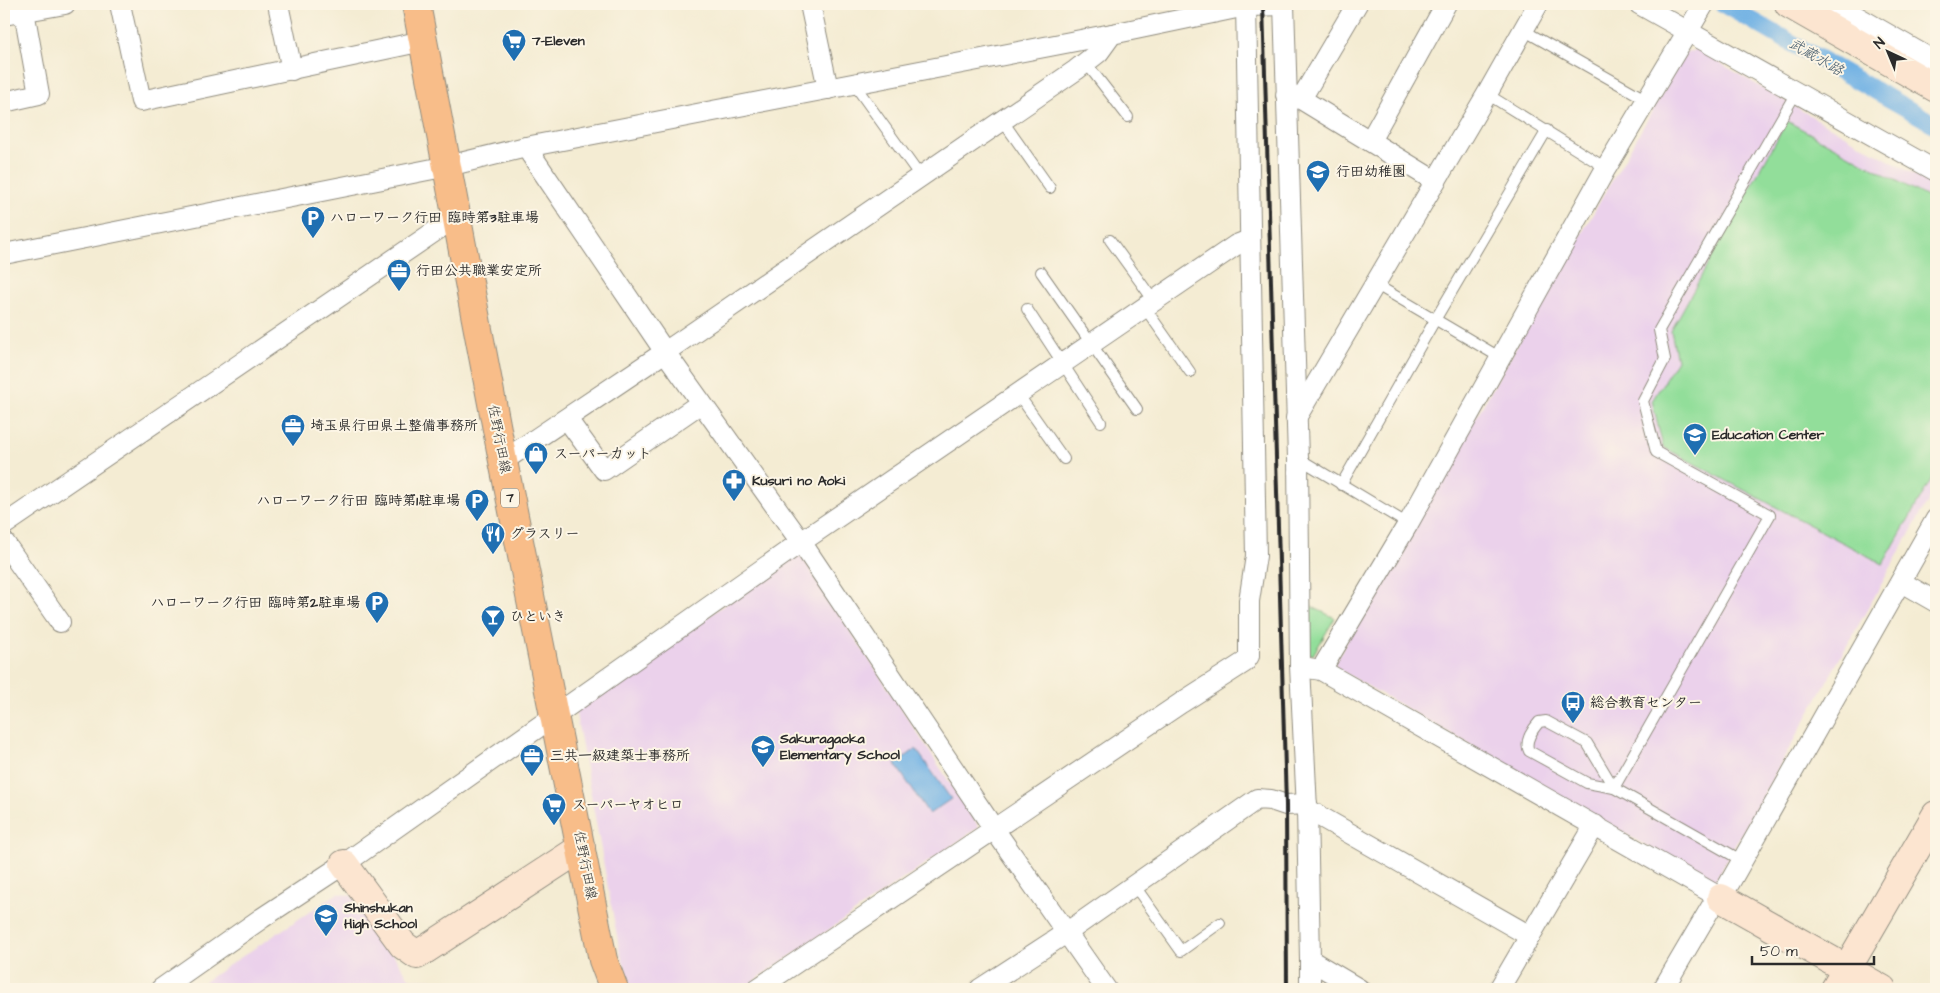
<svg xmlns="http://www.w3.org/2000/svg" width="1940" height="993" font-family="'Architects Daughter','Klee One',sans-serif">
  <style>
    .built { fill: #ebd1eb }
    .green { fill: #92de9a; stroke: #5e8462 }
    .water { fill: #70b1e4; stroke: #4e6e88 }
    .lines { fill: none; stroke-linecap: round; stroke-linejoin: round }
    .canal { stroke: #70b1e4; stroke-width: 18 }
    .lane-casing { stroke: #908c7f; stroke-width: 12 }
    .street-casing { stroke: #908c7f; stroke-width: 22 }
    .secondary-casing { stroke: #908c7f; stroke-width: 30 }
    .primary-casing { stroke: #908c7f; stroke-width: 30 }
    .lane { stroke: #fff; stroke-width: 10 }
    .street { stroke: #fff; stroke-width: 20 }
    .secondary { stroke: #fce5d0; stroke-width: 28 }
    .primary { stroke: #f8bd89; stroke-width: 28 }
    .rail { stroke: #2b2b2b; stroke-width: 4 }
    .labels { text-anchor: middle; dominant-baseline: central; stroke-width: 4; stroke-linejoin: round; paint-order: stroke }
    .shield { fill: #fcf5e5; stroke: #6a6863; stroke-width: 1 }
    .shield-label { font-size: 12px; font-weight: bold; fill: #2b2b2b }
    .poi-label { font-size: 14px; font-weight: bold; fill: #2b2b2b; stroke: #fcf5e5; text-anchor: start }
    .street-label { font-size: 14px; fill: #2b2b2b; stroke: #fcf5e5 }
    .water-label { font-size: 15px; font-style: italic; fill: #435a6c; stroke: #fcf5e5 }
  </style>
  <rect width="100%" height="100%" fill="#fcf5e5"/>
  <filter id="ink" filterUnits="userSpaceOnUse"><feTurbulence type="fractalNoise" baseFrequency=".02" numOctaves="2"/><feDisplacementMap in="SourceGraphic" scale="10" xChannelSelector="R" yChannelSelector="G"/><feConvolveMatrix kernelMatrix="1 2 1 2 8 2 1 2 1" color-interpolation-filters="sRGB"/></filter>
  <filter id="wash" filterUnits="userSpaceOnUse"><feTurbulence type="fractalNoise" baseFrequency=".0096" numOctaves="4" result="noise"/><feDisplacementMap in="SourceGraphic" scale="20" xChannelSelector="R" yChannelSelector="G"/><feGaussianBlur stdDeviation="1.12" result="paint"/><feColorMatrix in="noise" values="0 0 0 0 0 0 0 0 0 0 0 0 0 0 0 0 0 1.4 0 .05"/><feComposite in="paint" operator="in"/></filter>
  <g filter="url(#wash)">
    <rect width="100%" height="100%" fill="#f4ecd3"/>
    <g class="built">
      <path d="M1696,49L1790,104L1936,187V487L1713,884L1338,669L1334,664L1685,54Z"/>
      <path d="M799,553L979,827L742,989H632L620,952L575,709Z"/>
      <path d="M338,893L352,896L410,979H431L438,989H193Z"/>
    </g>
    <g class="green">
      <path d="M1787,121L1936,202V471L1883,564L1663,447L1652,401L1677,360L1671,331Z"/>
      <path d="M1302,602L1335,618L1313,655L1304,651Z"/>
    </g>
    <path class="water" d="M916,749L951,799L929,814L895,764Z"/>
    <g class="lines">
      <path class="canal" d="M1723,4L1936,125"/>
    </g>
  </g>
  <g filter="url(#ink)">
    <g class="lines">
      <defs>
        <g id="lane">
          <path d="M1523,30L1647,100"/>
          <path d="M1086,63L1128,117"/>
          <path d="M854,84L920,176"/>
          <path d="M1487,94L1606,168"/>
          <path d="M1002,120L1050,188"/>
          <path d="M1110,240L1154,301"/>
          <path d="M1041,272L1137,409"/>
          <path d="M1375,284L1501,358"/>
          <path d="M1145,308L1190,372"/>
          <path d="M1027,309L1101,422"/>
          <path d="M1018,394L1064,459"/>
          <path d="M1298,458L1408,524"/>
          <path d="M1341,485L1435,320L1547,130"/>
          <path d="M1614,788L1770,515L1656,452L1643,401L1665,359L1659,330L1797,91"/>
          <path d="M1614,788L1587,743L1546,721L1539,722C1533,729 1524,742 1529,751L1587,783L1614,788L1741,860"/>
          <path d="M1134,885L1181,951L1220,923"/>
        </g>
        <g id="street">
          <path d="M120,4L141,101L423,41"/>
          <path d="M278,4L292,70"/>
          <path d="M810,4L828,89"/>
          <path d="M1284,4L1298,458L1300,666L1307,809L1310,960L1359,989"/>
          <path d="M1639,4L1936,171"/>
          <path d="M1835,4L1936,62"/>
          <path d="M4,15L65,4"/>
          <path d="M1286,95L1301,99L1435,181"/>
          <path d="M1301,99L1357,4"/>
          <path d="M4,102L39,94L24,11"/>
          <path d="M1370,141L1446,4"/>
          <path d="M526,147L665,352L1076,70L1099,52L1112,34"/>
          <path d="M4,254L448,166L526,147L1112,34L1246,6L1284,5"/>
          <path d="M1296,418L1487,94L1538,4"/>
          <path d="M567,419L604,470L701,403"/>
          <path d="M503,461L665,352L801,542L994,829L1106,989"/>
          <path d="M4,525L456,217"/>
          <path d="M4,542L60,622"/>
          <path d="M1901,582L1936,602"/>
          <path d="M1308,668L1321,670L1721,898L1717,897L1663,989"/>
          <path d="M1321,670L1408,524L1606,168L1704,4"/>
          <path d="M1307,809L1530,936"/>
          <path d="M1721,898L1936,519"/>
          <path d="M1310,960V989"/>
          <path d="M161,989L262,918L344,864L801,542L1236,245L1249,240"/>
          <path d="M757,989L1181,703L1245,662L1249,656V601L1256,556L1246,4"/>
          <path d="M980,989L1066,933L1257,799L1271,800L1286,805L1307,804"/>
          <path d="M1499,989L1595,825"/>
        </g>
        <g id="secondary">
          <path d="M1789,4L1936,88"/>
          <path d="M344,864L403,945L417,955L581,848"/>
          <path d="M1721,898L1882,989"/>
          <path d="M1835,989L1936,815"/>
        </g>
        <path id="primary" d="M416,4L503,461L603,960L614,989"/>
      </defs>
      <use href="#lane" class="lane-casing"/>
      <use href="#street" class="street-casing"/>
      <use href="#secondary" class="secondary-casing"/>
      <use href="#primary" class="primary-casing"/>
      <use href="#lane" class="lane"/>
      <use href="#street" class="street"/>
      <use href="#secondary" class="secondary"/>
      <use href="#primary" class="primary"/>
      <path class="rail" d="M1263,4L1286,805L1287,989"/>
    </g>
  </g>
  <defs>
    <symbol id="supermarket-pin" viewBox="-11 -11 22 30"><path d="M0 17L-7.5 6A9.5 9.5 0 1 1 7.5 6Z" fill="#1f6fb2" stroke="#fcf5e5"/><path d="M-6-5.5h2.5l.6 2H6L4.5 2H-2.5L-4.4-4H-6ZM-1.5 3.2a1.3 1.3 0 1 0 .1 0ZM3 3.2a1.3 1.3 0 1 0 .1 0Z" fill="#fff"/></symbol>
    <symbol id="school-pin" viewBox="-11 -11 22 30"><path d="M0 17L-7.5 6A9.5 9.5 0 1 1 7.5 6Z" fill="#1f6fb2" stroke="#fcf5e5"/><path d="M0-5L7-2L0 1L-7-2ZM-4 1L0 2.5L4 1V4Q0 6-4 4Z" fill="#fff"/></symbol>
    <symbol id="parking-pin" viewBox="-11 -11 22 30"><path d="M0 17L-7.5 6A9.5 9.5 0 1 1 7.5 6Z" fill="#1f6fb2" stroke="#fcf5e5"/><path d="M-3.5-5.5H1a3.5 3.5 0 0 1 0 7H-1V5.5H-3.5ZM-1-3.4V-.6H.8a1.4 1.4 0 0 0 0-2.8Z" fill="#fff"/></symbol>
    <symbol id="office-pin" viewBox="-11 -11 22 30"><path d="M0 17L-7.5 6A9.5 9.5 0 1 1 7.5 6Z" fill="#1f6fb2" stroke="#fcf5e5"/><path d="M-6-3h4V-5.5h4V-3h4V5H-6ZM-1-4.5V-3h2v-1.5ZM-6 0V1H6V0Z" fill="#fff"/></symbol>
    <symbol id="shop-pin" viewBox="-11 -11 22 30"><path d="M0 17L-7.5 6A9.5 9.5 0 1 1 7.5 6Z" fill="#1f6fb2" stroke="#fcf5e5"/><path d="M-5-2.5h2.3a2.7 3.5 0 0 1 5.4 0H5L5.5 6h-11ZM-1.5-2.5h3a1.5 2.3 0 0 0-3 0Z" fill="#fff"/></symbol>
    <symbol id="pharmacy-pin" viewBox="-11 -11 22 30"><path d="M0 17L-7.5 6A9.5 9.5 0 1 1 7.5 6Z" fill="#1f6fb2" stroke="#fcf5e5"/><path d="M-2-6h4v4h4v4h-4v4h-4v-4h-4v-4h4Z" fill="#fff"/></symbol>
    <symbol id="restaurant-pin" viewBox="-11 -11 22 30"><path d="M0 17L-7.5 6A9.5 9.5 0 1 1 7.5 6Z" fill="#1f6fb2" stroke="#fcf5e5"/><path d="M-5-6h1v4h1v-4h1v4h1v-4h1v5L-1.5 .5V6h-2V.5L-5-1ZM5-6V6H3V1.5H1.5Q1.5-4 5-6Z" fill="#fff"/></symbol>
    <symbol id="bar-pin" viewBox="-11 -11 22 30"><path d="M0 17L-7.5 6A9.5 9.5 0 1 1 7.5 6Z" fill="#1f6fb2" stroke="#fcf5e5"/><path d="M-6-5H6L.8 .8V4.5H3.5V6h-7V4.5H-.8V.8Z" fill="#fff"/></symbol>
    <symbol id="bus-pin" viewBox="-11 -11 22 30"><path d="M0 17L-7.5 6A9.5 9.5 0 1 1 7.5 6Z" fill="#1f6fb2" stroke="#fcf5e5"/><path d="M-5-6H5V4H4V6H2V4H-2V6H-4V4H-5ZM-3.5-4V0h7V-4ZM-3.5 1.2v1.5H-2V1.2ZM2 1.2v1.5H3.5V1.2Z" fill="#fff"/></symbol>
  </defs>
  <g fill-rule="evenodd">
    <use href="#supermarket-pin" x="500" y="27" width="28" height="38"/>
    <use href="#school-pin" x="1304" y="158" width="28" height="38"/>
    <use href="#parking-pin" x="299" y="204" width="28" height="38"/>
    <use href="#office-pin" x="385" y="257" width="28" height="38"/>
    <use href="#office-pin" x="279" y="412" width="28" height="38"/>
    <use href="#school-pin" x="1681" y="421" width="28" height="38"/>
    <use href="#shop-pin" x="522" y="440" width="28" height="38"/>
    <use href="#pharmacy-pin" x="720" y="467" width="28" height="38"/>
    <use href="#parking-pin" x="463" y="487" width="28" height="38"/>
    <use href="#restaurant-pin" x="479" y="520" width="28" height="38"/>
    <use href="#parking-pin" x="363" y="589" width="28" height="38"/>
    <use href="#bar-pin" x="479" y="603" width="28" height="38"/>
    <use href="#bus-pin" x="1559" y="689" width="28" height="38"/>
    <use href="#school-pin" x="749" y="733" width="28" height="38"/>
    <use href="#office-pin" x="518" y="742" width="28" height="38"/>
    <use href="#supermarket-pin" x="540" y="791" width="28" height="38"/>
    <use href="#school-pin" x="312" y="902" width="28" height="38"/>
  </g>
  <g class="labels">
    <rect class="shield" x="501" y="488.5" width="18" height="19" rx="4"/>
    <g class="shield-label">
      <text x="510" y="498">7</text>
    </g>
    <g class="poi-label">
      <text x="532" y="41">7-Eleven</text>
      <text x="1336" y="172">行田幼稚園</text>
      <text x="330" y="218">ハローワーク行田 臨時第3駐車場</text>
      <text x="416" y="271">行田公共職業安定所</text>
      <text x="310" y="426">埼玉県行田県土整備事務所</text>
      <text x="1712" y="435">Education Center</text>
      <text x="554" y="454">スーパーカット</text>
      <text x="752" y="481">Kusuri no Aoki</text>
      <text x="460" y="501" text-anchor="end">ハローワーク行田 臨時第1駐車場</text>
      <text x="510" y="534">グラスリー</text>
      <text x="360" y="603" text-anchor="end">ハローワーク行田 臨時第2駐車場</text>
      <text x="510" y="617">ひといき</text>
      <text x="1590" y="703">総合教育センター</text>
      <text x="780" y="739">Sakuragaoka<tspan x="780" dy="16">Elementary School</tspan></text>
      <text x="550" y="756">三共一級建築士事務所</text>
      <text x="572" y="805">スーパーヤオヒロ</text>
      <text x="344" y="908">Shinshukan<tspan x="344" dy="16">High School</tspan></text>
    </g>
    <g class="street-label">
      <text transform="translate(499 439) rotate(79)">佐野行田線</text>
      <text transform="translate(585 865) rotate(79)">佐野行田線</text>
    </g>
    <g class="water-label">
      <text transform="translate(1816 57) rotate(30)">武蔵水路</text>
    </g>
  </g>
  <rect width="1940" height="993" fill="none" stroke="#fcf5e5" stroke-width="20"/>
  <g transform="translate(1888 52) rotate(316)" stroke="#fcf5e5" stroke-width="4" paint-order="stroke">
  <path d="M0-4L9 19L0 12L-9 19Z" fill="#2b2b2b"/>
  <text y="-8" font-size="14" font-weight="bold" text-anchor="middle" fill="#2b2b2b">N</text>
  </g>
  <path d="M1752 956v8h122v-8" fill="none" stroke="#2b2b2b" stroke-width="2.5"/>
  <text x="1760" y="956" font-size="15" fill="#2b2b2b" stroke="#fcf5e5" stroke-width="4" paint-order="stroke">50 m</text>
</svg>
